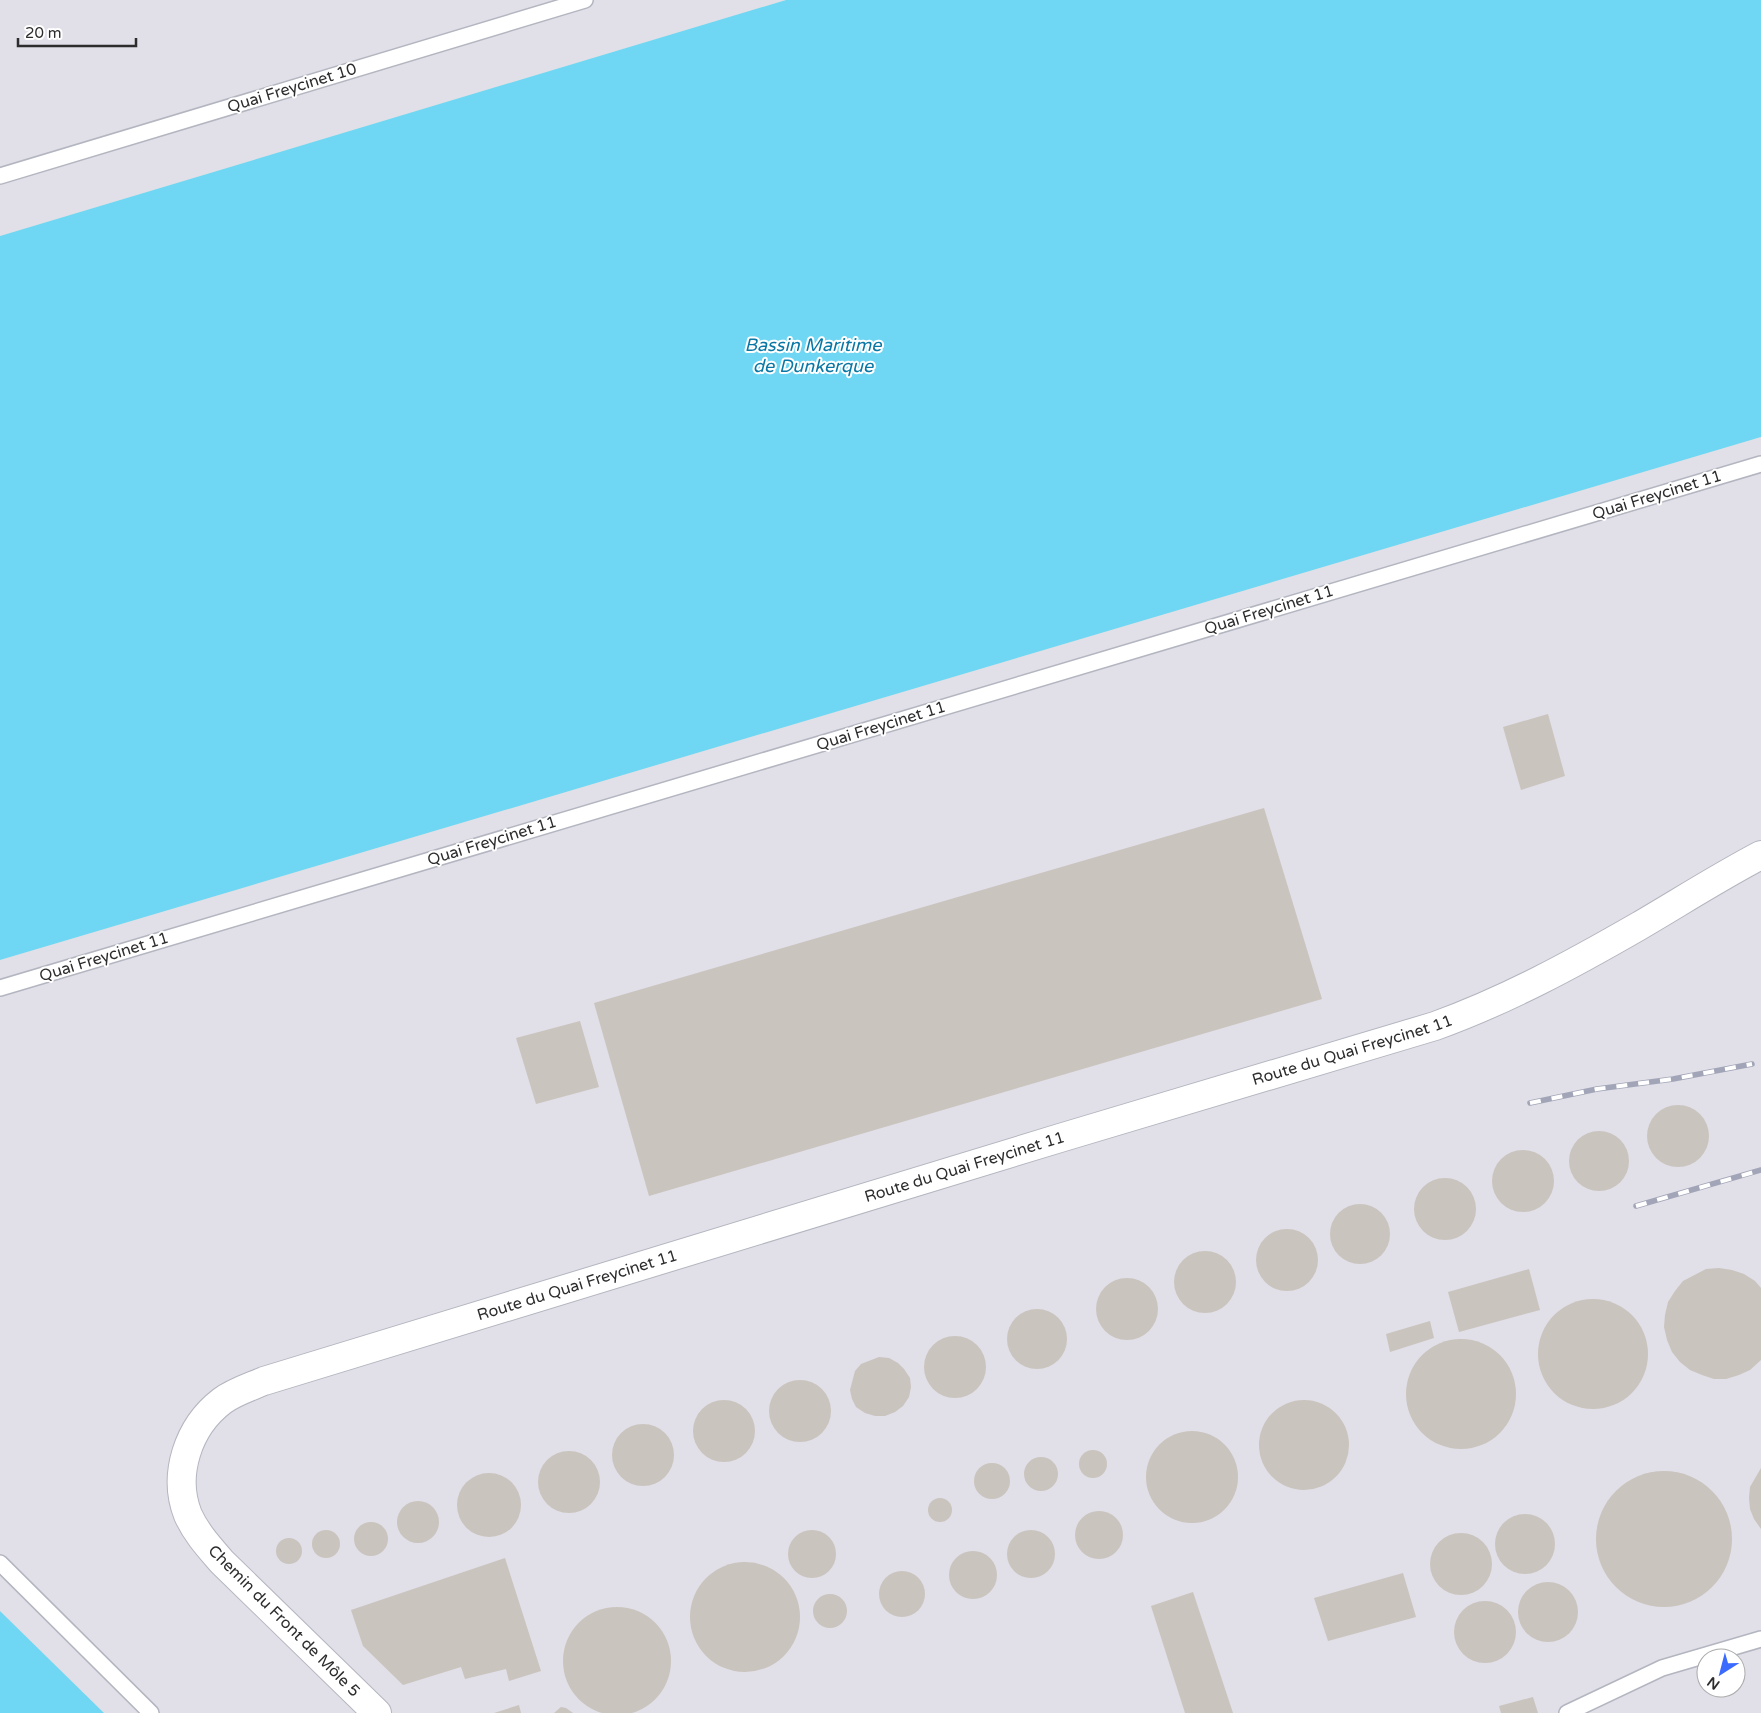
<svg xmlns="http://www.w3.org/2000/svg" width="1761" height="1713" font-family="'Varela Round',sans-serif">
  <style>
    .industrial { fill: #e1dfe7; fill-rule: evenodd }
    .water { fill: #6fd7f3 }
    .building { fill: #cac4be }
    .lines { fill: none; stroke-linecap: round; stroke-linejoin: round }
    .service-casing { stroke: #b3b6c0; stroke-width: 18 }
    .minor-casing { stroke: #b3b6c0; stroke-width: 30 }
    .service { stroke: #fff; stroke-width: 15 }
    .minor { stroke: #fff; stroke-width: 28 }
    .rail-casing { stroke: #a1a5b7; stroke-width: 5.5 }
    .rail { stroke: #fff; stroke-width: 4; stroke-dasharray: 11; stroke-linecap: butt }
    .labels { text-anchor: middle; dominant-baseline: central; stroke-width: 4; stroke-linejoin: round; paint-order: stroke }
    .street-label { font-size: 16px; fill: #2d2d2d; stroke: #fff }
    .water-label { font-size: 18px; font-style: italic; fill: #0977a5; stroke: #fff }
  </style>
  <rect width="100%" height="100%" fill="#efe7df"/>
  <g class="industrial">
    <path d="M0,0H786L0,236Z"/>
    <path d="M1761,437V1713H104L0,1611V960ZM1706,1658H1736V1688H1706Z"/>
  </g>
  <g class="water">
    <path d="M786,0H1761V437L0,960V236Z"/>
    <path d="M0,1611L104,1713H0Z"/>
  </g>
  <g class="building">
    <path d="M1548,714L1565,776L1521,790L1503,727Z"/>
    <path d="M1264,808L1322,999L649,1196L594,1003Z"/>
    <path d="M580,1021L599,1087L536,1104L516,1038Z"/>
    <circle cx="1678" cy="1136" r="31"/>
    <circle cx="1599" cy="1161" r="30"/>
    <circle cx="1523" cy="1181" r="31"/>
    <circle cx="1445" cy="1209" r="31"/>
    <circle cx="1360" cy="1234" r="30"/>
    <circle cx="1287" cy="1260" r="31"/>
    <circle cx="1205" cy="1282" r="31"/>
    <path d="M1719,1268L1732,1270L1744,1274L1755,1281L1761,1288V1360L1750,1370L1739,1375L1726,1379H1714L1702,1375L1690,1370L1680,1362L1672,1352L1667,1340L1664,1327L1665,1315L1668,1302L1675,1291L1683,1281L1706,1269Z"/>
    <path d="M1529,1269L1540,1310L1459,1332L1448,1292Z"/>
    <circle cx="1127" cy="1309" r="31"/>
    <circle cx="1593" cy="1354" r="55"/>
    <circle cx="1037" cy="1339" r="30"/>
    <path d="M1430,1321L1434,1338L1390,1352L1386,1334Z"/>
    <circle cx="955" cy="1367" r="31"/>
    <circle cx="1461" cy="1394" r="55"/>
    <path d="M879,1357L889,1358L898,1363L904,1369L910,1378L911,1387L909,1397L903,1406L895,1412L885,1416H875L865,1413L856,1407L852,1399L850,1390L855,1371L861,1364Z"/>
    <circle cx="800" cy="1411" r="31"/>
    <circle cx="1304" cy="1445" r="45"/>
    <circle cx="724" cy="1431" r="31"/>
    <circle cx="643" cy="1455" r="31"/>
    <circle cx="1192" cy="1477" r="46"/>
    <circle cx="1093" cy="1464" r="14"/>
    <circle cx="569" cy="1482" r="31"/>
    <circle cx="1041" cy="1474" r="17"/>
    <circle cx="992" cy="1481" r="18"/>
    <path d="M1761,1468V1529L1754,1519L1750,1509L1749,1498L1750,1487Z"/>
    <circle cx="1664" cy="1539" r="68"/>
    <circle cx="489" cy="1505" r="32"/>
    <circle cx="940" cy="1510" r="12"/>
    <circle cx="418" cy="1522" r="21"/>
    <circle cx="1099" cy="1535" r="24"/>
    <circle cx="1525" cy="1544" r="30"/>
    <circle cx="371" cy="1539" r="17"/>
    <circle cx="1031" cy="1554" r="24"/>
    <circle cx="326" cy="1544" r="14"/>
    <circle cx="812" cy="1554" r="24"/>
    <circle cx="1461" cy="1564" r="31"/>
    <circle cx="289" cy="1551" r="13"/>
    <circle cx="973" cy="1575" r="24"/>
    <path d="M505,1558L541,1671L509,1681L506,1669L465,1679L461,1667L403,1685L363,1646L351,1610Z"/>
    <circle cx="745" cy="1617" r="55"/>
    <circle cx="902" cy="1594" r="23"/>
    <path d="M1403,1573L1416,1617L1328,1641L1314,1598Z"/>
    <circle cx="1548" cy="1612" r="30"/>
    <path d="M1193,1592L1233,1713H1185L1151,1606Z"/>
    <circle cx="830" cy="1611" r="17"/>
    <circle cx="1485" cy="1632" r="31"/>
    <circle cx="617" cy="1661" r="54"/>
    <path d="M1533,1697L1538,1713H1501L1499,1706Z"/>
    <path d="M519,1705L521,1713H494Z"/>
    <path d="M561,1707L566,1708L573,1713H554Z"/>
  </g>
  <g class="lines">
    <defs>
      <g id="service">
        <path d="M0,176L585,0"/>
        <path d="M0,988L1761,464"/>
        <path d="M0,1563L151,1713"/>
        <path d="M1567,1713L1662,1668L1761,1639"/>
      </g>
      <g id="minor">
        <path id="s1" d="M377,1713L222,1562C210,1548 196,1533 188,1515C172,1475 188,1427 222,1401C234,1392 250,1387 264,1381L1060,1138L1435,1026C1507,1000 1573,964 1639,926C1680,902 1719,877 1761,855"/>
      </g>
    </defs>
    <use href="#service" class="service-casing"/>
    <use href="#minor" class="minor-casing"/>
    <use href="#service" class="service"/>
    <use href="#minor" class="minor"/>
    <defs>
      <g id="rail">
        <path d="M1530,1103L1597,1089L1673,1079L1752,1064"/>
        <path d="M1636,1206L1761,1170"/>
      </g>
    </defs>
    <use href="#rail" class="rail-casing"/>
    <use href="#rail" class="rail"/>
  </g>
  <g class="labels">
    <g class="street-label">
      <text transform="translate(292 88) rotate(-17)">Quai Freycinet 10</text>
      <text transform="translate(1657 495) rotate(-17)">Quai Freycinet 11</text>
      <text transform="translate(1269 610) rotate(-17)">Quai Freycinet 11</text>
      <text transform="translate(881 726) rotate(-17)">Quai Freycinet 11</text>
      <text transform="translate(492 841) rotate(-17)">Quai Freycinet 11</text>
      <text transform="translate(104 957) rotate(-17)">Quai Freycinet 11</text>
      <text stroke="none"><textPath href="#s1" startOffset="1586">Route du Quai Freycinet 11</textPath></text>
      <text stroke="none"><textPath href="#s1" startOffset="1181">Route du Quai Freycinet 11</textPath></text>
      <text stroke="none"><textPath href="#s1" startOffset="776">Route du Quai Freycinet 11</textPath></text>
      <text transform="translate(284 1621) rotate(45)">Chemin du Front de Môle 5</text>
    </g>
    <g class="water-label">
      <text x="813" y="345">Bassin Maritime<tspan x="813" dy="21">de Dunkerque</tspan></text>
    </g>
  </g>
  <g transform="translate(1721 1673) rotate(216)"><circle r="24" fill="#ffffff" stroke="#ababab"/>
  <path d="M0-4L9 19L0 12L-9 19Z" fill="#3b6aff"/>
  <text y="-8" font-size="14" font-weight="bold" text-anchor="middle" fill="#2d2d2d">N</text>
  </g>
  <path d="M18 38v8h118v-8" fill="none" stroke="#2d2d2d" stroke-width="2.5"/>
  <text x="25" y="38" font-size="15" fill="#2d2d2d" stroke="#ffffff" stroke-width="4" paint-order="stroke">20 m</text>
</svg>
